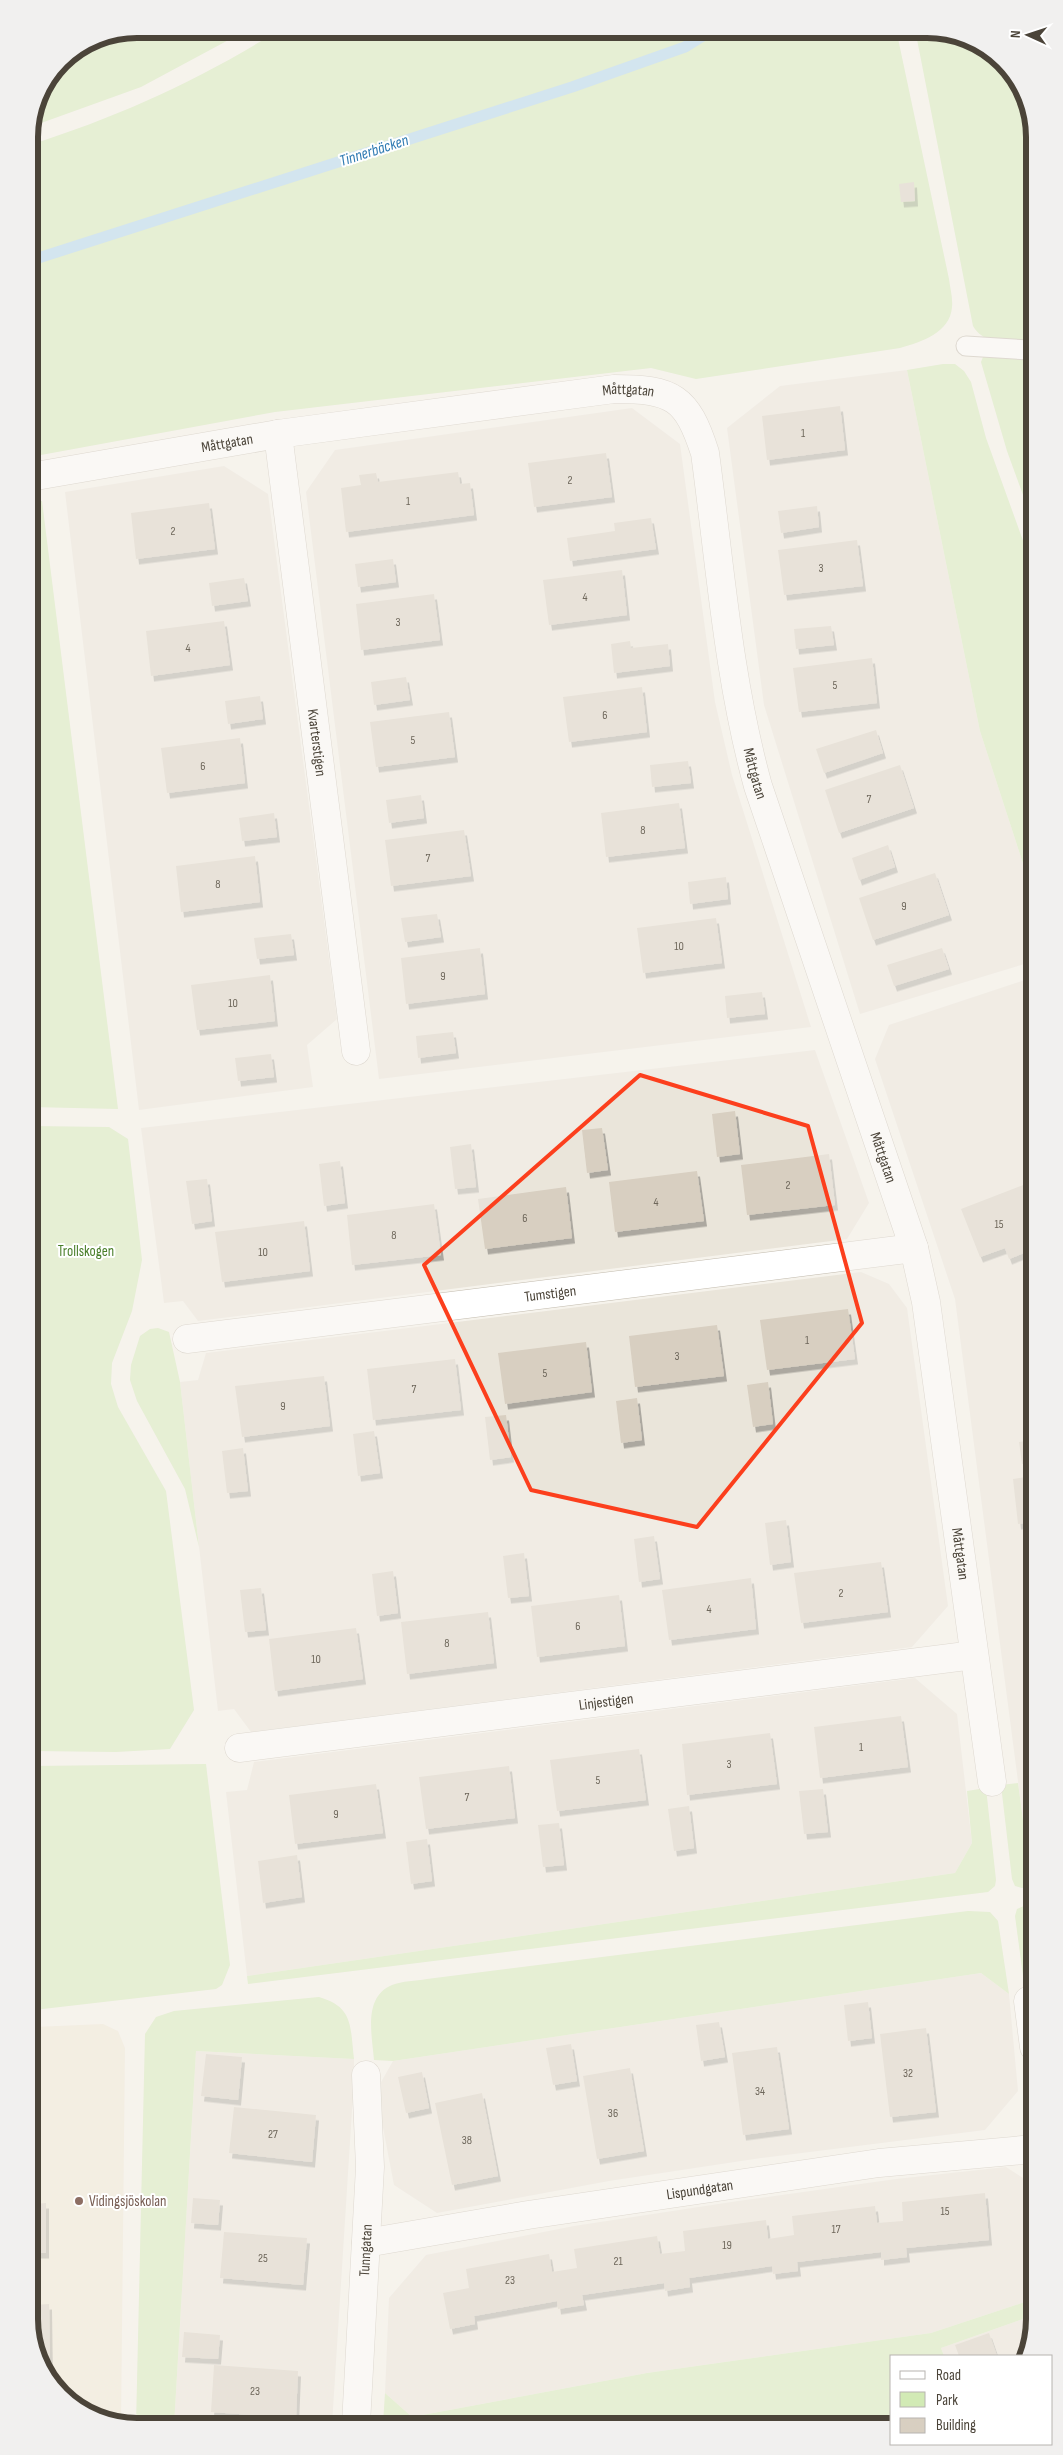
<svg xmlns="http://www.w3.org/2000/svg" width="1063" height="2455" font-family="'Sofia Sans Condensed',sans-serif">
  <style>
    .residential { fill: #eae5da }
    .education { fill: #efe8d6 }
    .green { fill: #d2eab5 }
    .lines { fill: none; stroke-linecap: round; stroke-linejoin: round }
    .stream { stroke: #a9d4f2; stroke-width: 11 }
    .building { fill: #d8cfc1; filter: url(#shadow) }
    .service-casing { stroke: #c2bbae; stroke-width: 21 }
    .minor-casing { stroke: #c2bbae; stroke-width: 29 }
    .service { stroke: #fff; stroke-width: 19 }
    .minor { stroke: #fff; stroke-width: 28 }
    .marked { fill: none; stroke: #fc3f1d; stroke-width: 4; stroke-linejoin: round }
    .education-dot { fill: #8d6e63; stroke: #fff; stroke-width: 2 }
    .labels { text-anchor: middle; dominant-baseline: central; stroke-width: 4; stroke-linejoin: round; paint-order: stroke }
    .number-label { font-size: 12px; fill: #6e675b }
    .street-label { font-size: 15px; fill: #4b4439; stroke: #fff }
    .park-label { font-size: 15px; fill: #4a7f2a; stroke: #fff }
    .education-label { font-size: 15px; fill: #785e54; stroke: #fff; text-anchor: start }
    .water-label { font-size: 16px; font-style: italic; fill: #2e7ab2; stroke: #fff }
    .rim { fill: none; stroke: #4b4439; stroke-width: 6 }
  </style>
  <defs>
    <filter id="shadow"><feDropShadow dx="3" dy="5.5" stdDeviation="0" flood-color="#0004"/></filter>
  </defs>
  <rect width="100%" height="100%" fill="#f6f3ec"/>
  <g class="residential">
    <path d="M907,370L980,731L1030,885L1031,962L860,1014L764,705L727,428L780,386Z"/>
    <path d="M632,408L680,444L715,702L732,775L811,1027L379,1079L306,492L335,450Z"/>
    <path d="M224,466L268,494L337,1019L307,1045L313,1087L139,1110L65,492Z"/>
    <path d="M30,535L34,538L30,684Z"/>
    <path d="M1031,978L1033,1843L1025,1835L955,1299L875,1059L889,1025Z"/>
    <path d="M815,1050L869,1203L847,1239L198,1321L183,1301L164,1303L141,1128Z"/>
    <path d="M861,1272L889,1284L907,1308L948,1606L912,1647L251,1732L234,1709L218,1711L180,1382L198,1380L206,1353Z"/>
    <path d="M915,1678L957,1714L972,1843L955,1873L247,1976L226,1792L247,1790L254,1762Z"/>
    <path d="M981,1973L1009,1994L1018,2091L985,2130L761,2158L609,2181L437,2213L394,2185L376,2091L393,2061Z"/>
    <path d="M196,2051L354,2059V2079L332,2425L174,2426Z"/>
    <path d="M1006,2167L1034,2185V2299L931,2333L647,2373L412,2417L385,2393L389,2298L426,2255L574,2226L738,2201L896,2179Z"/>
    <path d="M1034,2315L1022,2356H944L941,2348Z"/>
  </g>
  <path class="education" d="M103,2024L118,2031L125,2048L121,2423L71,2404L35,2354L34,2027Z"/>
  <g class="green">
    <path d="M136,29H249L141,87L30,127L40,89L60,60L95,37Z"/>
    <path d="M281,29H896L949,279C950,288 953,298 952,307C950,333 921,342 900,348L696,379L651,368L275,412L30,457L29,145C121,116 199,80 281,29Z"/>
    <path d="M915,29H934L992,51L1028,101L1029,343C1008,342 985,346 973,326Z"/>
    <path d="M993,356L1029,358L1030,514L1007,451L981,362L983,357Z"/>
    <path d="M943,364H955L964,371L971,382L986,438L1030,560V885L980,731L907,370Z"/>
    <path d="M42,501L118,1109L31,1107L30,684L34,538L30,535V502Z"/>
    <path d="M31,1126L109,1127L128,1139L142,1260L132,1311L112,1363L111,1384L118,1407L166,1491L194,1710L170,1749L116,1752L33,1751Z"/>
    <path d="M158,1328L169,1332L180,1382L199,1547L185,1489L137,1401L130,1380L131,1365L140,1336L150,1329Z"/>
    <path d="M206,1764L230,1965L222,1985L216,1989L34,2010L33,1766Z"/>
    <path d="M1018,1783L1025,1835L1033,1843V1886L1022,1888L1015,1886L1012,1879L1001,1785Z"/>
    <path d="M986,1788L996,1880L995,1886L988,1892L248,1984L247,1976L955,1873L972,1843L967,1791Z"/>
    <path d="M1033,1902V1990L1025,1991L1015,1916L1017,1909Z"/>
    <path d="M968,1911L990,1912L998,1921L1009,1994L981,1973L393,2061L374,2060C372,2035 363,1997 392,1985C402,1981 416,1981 427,1979Z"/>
    <path d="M319,1997C354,2007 350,2027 354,2059L196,2051L174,2426H136L145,2034L156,2017L174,2011Z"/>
    <path d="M1034,2299V2315L941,2348L944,2356H892V2421L383,2424L385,2393L412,2417L647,2373L931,2333Z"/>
  </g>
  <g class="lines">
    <path class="stream" d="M29,261L572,87L685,47L714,29"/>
  </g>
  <g class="building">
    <path d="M914,182L915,201L901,202L899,184Z"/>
    <path d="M840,406L845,450L767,460L762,416Z"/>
    <path d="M606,453L612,497L534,507L528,463Z"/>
    <path d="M458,472L460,484L470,483L474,515L346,532L341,488L361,485L359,475L376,473L378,482Z"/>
    <path d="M209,503L215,549L136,559L131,513Z"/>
    <path d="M817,506L819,527L781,533L778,511Z"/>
    <path d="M651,518L656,549L570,561L567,538L615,531L614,523Z"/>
    <path d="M857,540L863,586L784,595L778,550Z"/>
    <path d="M393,559L396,582L358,587L355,564Z"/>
    <path d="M622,570L627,615L549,625L543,580Z"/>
    <path d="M244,578L248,601L212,606L209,583Z"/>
    <path d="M434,594L440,640L361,650L356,604Z"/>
    <path d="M224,621L230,665L151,676L146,631Z"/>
    <path d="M831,626L834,645L796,649L794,629Z"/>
    <path d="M630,641L631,648L668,644L670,666L614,673L611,644Z"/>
    <path d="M872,658L877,703L799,712L793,668Z"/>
    <path d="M406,677L410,700L374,705L371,682Z"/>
    <path d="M642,687L647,732L569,742L563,697Z"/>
    <path d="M260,696L263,719L228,724L225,701Z"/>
    <path d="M449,712L455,757L376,767L370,722Z"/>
    <path d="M876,730L883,753L824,773L816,749Z"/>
    <path d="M240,738L245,783L167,793L161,748Z"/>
    <path d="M688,761L691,783L652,787L650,765Z"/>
    <path d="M900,765L914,808L839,833L825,790Z"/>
    <path d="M421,795L424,818L389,823L386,800Z"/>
    <path d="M679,803L685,848L606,857L601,813Z"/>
    <path d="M274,813L277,837L242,841L239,818Z"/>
    <path d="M464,830L471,876L391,886L385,840Z"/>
    <path d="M888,845L895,867L859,880L852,858Z"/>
    <path d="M255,856L260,902L181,912L176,866Z"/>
    <path d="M935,873L949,915L873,940L859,898Z"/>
    <path d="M726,877L728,899L690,904L688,882Z"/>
    <path d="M437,914L441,937L405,942L401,918Z"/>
    <path d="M716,918L722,963L643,973L637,928Z"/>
    <path d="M291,934L294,955L257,959L254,938Z"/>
    <path d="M480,948L485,994L406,1004L401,958Z"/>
    <path d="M942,948L949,969L894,986L887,965Z"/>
    <path d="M270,975L275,1021L197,1030L191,985Z"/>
    <path d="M762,992L765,1014L727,1018L725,996Z"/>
    <path d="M453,1032L456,1053L418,1058L416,1036Z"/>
    <path d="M271,1054L274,1077L238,1081L235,1058Z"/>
    <path d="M735,1111L740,1154L717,1157L712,1114Z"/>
    <path d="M602,1128L608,1170L587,1173L582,1130Z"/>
    <path d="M471,1144L476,1187L455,1189L450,1147Z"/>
    <path d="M829,1154L835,1205L747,1215L741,1165Z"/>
    <path d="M340,1161L345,1203L324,1206L319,1164Z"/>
    <path d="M697,1171L704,1221L615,1232L609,1182Z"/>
    <path d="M207,1179L212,1221L192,1224L186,1181Z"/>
    <path d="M1031,1182V1238L1025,1240L1029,1251L1009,1259L1005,1248L980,1257L961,1209Z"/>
    <path d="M566,1187L572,1238L485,1249L478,1199Z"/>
    <path d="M434,1204L441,1255L352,1265L347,1215Z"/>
    <path d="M304,1221L310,1271L222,1282L215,1232Z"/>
    <path d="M848,1309L855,1359L767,1370L760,1320Z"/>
    <path d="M717,1325L724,1376L635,1387L629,1336Z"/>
    <path d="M586,1342L592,1392L505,1404L498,1353Z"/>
    <path d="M455,1359L461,1410L373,1420L367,1369Z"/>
    <path d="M324,1376L330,1426L242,1437L235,1386Z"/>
    <path d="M768,1382L773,1424L753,1427L747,1385Z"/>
    <path d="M637,1398L642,1440L621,1443L616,1401Z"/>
    <path d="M506,1415L511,1457L490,1460L485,1417Z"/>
    <path d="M374,1431L380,1473L358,1476L353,1434Z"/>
    <path d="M1032,1440V1462L1022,1464L1019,1442Z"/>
    <path d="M243,1448L248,1491L227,1493L222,1451Z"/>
    <path d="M1032,1476V1522L1018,1524L1013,1479Z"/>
    <path d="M786,1520L791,1562L770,1565L765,1523Z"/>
    <path d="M654,1536L660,1579L639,1582L634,1539Z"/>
    <path d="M524,1553L529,1596L508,1598L503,1556Z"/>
    <path d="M881,1562L888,1612L801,1623L794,1573Z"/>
    <path d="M393,1571L398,1613L377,1616L372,1574Z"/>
    <path d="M751,1578L756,1629L669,1640L662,1590Z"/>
    <path d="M261,1588L266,1630L245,1632L240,1590Z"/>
    <path d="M619,1595L625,1646L537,1657L531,1606Z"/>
    <path d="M488,1612L494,1663L407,1674L401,1622Z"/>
    <path d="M356,1628L363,1679L275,1691L269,1639Z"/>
    <path d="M901,1716L908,1767L820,1778L814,1727Z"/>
    <path d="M770,1733L777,1784L687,1795L682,1744Z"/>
    <path d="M639,1749L646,1800L557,1811L550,1760Z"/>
    <path d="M509,1766L515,1818L426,1829L419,1777Z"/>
    <path d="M376,1784L383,1833L295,1844L289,1795Z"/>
    <path d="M823,1789L828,1832L804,1834L799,1791Z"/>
    <path d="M689,1806L694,1848L674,1851L668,1809Z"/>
    <path d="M559,1823L564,1865L543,1867L538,1825Z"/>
    <path d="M427,1839L432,1881L411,1884L406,1842Z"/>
    <path d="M297,1855L302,1897L263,1903L258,1861Z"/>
    <path d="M868,2002L872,2038L848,2041L844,2005Z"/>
    <path d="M719,2022L725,2057L701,2061L696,2025Z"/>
    <path d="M926,2028L936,2112L890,2117L880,2034Z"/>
    <path d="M571,2044L577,2081L553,2085L546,2048Z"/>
    <path d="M777,2047L789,2129L743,2135L732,2053Z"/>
    <path d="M206,2054L242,2057L238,2100L201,2096Z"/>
    <path d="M630,2068L644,2151L597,2159L583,2076Z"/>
    <path d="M422,2072L429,2108L406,2113L398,2077Z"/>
    <path d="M482,2093L498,2176L452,2185L435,2103Z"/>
    <path d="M234,2107L316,2115L312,2162L229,2153Z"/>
    <path d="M985,2193L989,2240L906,2248L907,2257L881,2260V2252L797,2262L798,2271L773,2274L772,2266L689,2278L690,2287L665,2291L664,2283L582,2295L584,2305L558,2309L557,2301L474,2316L475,2324L450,2329L443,2293L469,2288L466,2269L549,2254L552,2272L577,2268L574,2249L657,2236L660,2254L685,2251L683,2231L766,2220L768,2239L794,2235L792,2216L875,2206L877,2223L903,2221L902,2202Z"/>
    <path d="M193,2198L220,2200L218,2225L191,2223Z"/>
    <path d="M46,2203V2253H34V2204Z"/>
    <path d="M224,2232L307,2238L303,2285L220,2278Z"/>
    <path d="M49,2304L50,2376L35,2354L34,2305Z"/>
    <path d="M184,2332L220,2335L218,2359L182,2357Z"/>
    <path d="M989,2333L997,2356H959L955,2345Z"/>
    <path d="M214,2365L298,2371L296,2418L211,2412Z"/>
  </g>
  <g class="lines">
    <defs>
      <path id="service" d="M966,346L1029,350"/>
      <g id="minor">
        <path id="s1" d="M278,434L356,1051"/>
        <path id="s2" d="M30,477L278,434L614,389C673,389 687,397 705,453C720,564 728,678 758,786L914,1248L926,1302L992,1782"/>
        <path id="s3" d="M187,1339L914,1248"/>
        <path id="s4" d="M239,1748L974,1655"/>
        <path d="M1028,2001L1034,2047"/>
        <path id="s5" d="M366,2243L528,2215L879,2163L1034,2149"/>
        <path id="s6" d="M356,2424L370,2167L366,2075"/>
      </g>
    </defs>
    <use href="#service" class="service-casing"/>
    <use href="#minor" class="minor-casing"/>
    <use href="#service" class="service"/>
    <use href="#minor" class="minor"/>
  </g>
  <path d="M0 0H1063V2455H0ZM640,1075L808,1126L862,1323L697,1527L531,1490L424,1265Z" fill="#f6f3ec" fill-opacity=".55" fill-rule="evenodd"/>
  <path class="marked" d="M640,1075L808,1126L862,1323L697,1527L531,1490L424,1265Z"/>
  <circle class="education-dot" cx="79" cy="2201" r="5"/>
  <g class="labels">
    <g class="number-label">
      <text x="803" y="433">1</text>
      <text x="570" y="480">2</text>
      <text x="408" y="501">1</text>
      <text x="173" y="531">2</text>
      <text x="821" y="568">3</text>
      <text x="585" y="597">4</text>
      <text x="398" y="622">3</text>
      <text x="188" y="648">4</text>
      <text x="835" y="685">5</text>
      <text x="605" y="715">6</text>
      <text x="413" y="740">5</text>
      <text x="203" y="766">6</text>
      <text x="869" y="799">7</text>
      <text x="643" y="830">8</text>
      <text x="428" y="858">7</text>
      <text x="218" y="884">8</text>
      <text x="904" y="906">9</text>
      <text x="679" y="946">10</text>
      <text x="443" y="976">9</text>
      <text x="233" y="1003">10</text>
      <text x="788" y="1185">2</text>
      <text x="656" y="1202">4</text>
      <text x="525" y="1218">6</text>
      <text x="999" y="1224">15</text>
      <text x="394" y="1235">8</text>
      <text x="263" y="1252">10</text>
      <text x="807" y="1340">1</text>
      <text x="677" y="1356">3</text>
      <text x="545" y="1373">5</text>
      <text x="414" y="1389">7</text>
      <text x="283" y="1406">9</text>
      <text x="841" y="1593">2</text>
      <text x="709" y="1609">4</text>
      <text x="578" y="1626">6</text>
      <text x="447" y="1643">8</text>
      <text x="316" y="1659">10</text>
      <text x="861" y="1747">1</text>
      <text x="729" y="1764">3</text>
      <text x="598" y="1780">5</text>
      <text x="467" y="1797">7</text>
      <text x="336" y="1814">9</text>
      <text x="908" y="2073">32</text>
      <text x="760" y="2091">34</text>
      <text x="613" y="2113">36</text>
      <text x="273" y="2134">27</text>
      <text x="467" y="2140">38</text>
      <text x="945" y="2211">15</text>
      <text x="836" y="2229">17</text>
      <text x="727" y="2245">19</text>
      <text x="263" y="2258">25</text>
      <text x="618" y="2261">21</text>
      <text x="510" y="2280">23</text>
      <text x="255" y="2391">23</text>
    </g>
    <g class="street-label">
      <text stroke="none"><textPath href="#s2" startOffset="605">Måttgatan</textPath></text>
      <text stroke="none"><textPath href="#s2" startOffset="200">Måttgatan</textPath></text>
      <text stroke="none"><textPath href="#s1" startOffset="311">Kvarterstigen</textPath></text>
      <text stroke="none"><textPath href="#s2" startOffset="1040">Måttgatan</textPath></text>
      <text stroke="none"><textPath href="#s2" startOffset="1445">Måttgatan</textPath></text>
      <text stroke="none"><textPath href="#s3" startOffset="366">Tumstigen</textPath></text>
      <text stroke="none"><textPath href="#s2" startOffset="1850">Måttgatan</textPath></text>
      <text stroke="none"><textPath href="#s4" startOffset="370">Linjestigen</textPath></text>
      <text stroke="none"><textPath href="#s5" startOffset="338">Lispundgatan</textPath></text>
      <text stroke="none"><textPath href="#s6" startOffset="174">Tunngatan</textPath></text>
    </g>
    <g class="park-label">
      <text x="86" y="1251">Trollskogen</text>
    </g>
    <g class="education-label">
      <text x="89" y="2201">Vidingsjöskolan</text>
    </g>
    <g class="water-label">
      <text transform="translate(374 151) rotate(-18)">Tinnerbäcken</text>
    </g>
  </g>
  <path d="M0 0H1063V2455H0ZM137 38H927A99 99 0 0 1 1026 137V2319A99 99 0 0 1 927 2418H137A99 99 0 0 1 38 2319V137A99 99 0 0 1 137 38Z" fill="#f1f0ef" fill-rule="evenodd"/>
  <path class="rim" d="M137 38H927A99 99 0 0 1 1026 137V2319A99 99 0 0 1 927 2418H137A99 99 0 0 1 38 2319V137A99 99 0 0 1 137 38Z"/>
  <rect x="890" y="2355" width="162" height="90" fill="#ffffff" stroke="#b7b4b0"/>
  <rect x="900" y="2371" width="25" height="8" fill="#ffffff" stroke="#b7b4b0"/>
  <text x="936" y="2380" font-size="15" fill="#4b4439">Road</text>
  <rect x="900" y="2392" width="25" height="15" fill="#d2eab5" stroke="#b7b4b0"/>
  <text x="936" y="2405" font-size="15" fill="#4b4439">Park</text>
  <rect x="900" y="2418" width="25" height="15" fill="#d8cfc1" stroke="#b7b4b0"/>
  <text x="936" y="2430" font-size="15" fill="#4b4439">Building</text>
  <g transform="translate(1028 35) rotate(273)" stroke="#ffffff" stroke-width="4" paint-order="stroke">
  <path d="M0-4L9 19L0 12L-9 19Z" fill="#4b4439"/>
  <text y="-8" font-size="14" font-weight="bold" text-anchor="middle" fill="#4b4439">N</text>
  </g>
</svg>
